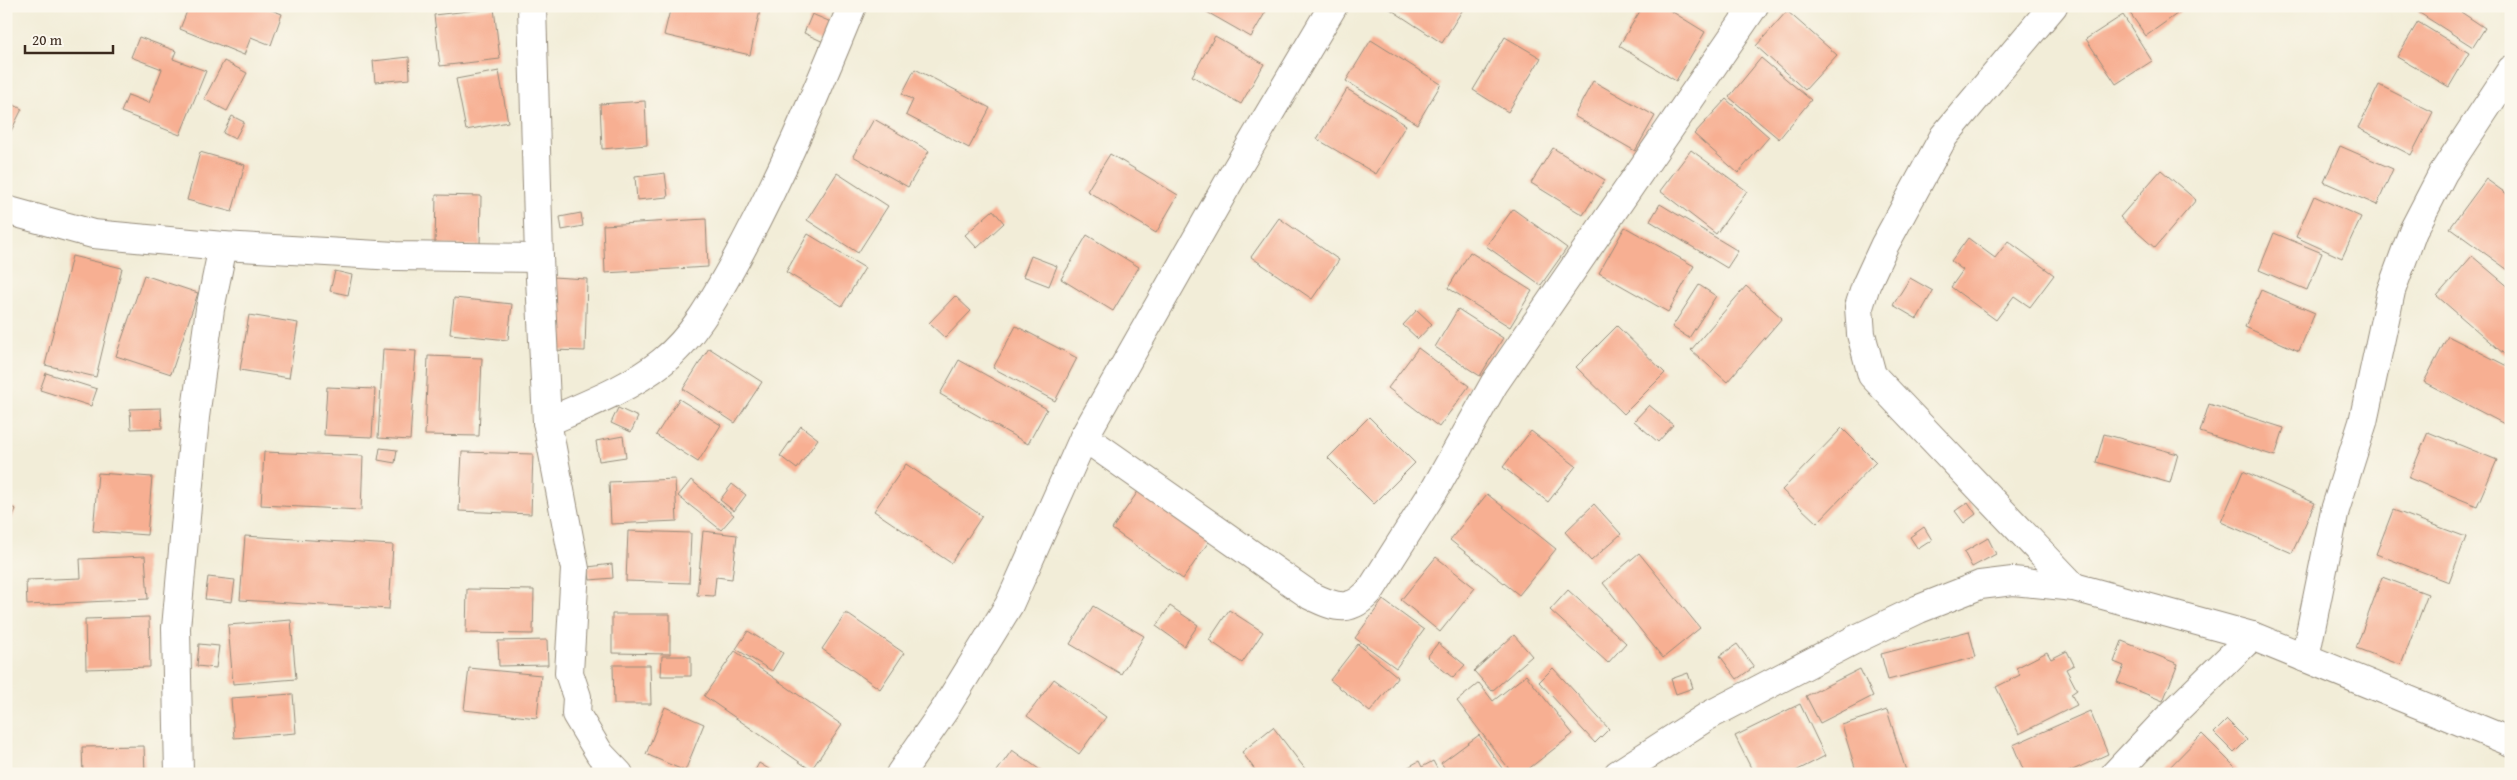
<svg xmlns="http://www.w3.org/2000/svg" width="2517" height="780" font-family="'Gentium Book Plus',serif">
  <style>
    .building { fill: #f7af92 }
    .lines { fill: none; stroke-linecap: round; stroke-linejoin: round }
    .minor-casing { stroke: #968c7b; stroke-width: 30 }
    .minor { stroke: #fff; stroke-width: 28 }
  </style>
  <rect width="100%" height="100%" fill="#fbf7ec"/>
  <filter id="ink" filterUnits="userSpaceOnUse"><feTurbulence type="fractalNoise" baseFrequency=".02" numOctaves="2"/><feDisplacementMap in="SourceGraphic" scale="10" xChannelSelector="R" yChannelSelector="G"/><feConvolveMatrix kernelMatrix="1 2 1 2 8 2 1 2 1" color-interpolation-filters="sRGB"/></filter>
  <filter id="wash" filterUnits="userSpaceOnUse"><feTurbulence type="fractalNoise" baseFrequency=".0096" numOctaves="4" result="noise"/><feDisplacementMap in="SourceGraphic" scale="20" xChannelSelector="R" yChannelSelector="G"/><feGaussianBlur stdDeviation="1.12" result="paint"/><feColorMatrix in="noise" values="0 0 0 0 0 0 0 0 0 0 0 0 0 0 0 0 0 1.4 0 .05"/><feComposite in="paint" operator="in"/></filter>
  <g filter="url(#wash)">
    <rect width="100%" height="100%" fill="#f2edd8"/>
    <g id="blocks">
      <g class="building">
        <path d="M189,6H261L282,14L271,45L251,37L244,55L180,29Z"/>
        <path d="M671,6H761L750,55L664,35Z"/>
        <path d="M1201,6H1269L1251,37L1200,8Z"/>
        <path d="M1392,6H1465L1442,43L1390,9Z"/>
        <path d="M1643,6H1663L1705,32L1676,81L1619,46Z"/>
        <path d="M2125,6H2188L2146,36Z"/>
        <path d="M2422,6H2452L2485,28L2473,47L2418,12Z"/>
        <path d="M494,8L500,59L440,66L434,15Z"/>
        <path d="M1787,11L1837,55L1805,90L1756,46Z"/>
        <path d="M812,14L838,25L830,45L804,33Z"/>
        <path d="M2123,15L2152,61L2116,84L2086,39Z"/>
        <path d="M2418,22L2469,53L2449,87L2397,57Z"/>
        <path d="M1215,36L1264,64L1241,104L1192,76Z"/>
        <path d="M139,37L176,51L173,59L206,71L180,135L121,112L128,95L149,103L162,69L131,57Z"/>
        <path d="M1505,37L1541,58L1508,112L1473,90Z"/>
        <path d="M1371,40L1441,84L1417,124L1346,81Z"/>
        <path d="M409,57L410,79L375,82L373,61Z"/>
        <path d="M1761,58L1811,100L1779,139L1729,97Z"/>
        <path d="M224,61L247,73L227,111L204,99Z"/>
        <path d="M915,69L990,108L969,148L906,115L913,100L902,94Z"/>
        <path d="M499,71L508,122L466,130L456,79Z"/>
        <path d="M1593,81L1655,116L1635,151L1574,116Z"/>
        <path d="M2379,85L2433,112L2411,155L2358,128Z"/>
        <path d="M1347,89L1406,125L1376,174L1317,139Z"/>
        <path d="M1726,99L1769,137L1738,173L1694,134Z"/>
        <path d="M6,101L22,109L6,141Z"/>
        <path d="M645,101L647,145L602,149L600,104Z"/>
        <path d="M232,116L244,122L235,139L223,133Z"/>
        <path d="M874,119L929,151L908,187L853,156Z"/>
        <path d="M2340,146L2393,169L2377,205L2324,182Z"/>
        <path d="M1553,148L1605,180L1583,215L1531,183Z"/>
        <path d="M1691,150L1747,191L1716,234L1660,191Z"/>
        <path d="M200,152L245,165L232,212L187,200Z"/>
        <path d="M1110,154L1178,195L1156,233L1087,191Z"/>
        <path d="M2161,170L2196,200L2155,248L2120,217Z"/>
        <path d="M665,173L668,197L637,200L635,177Z"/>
        <path d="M837,173L888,206L858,253L807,220Z"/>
        <path d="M2486,179L2511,197V267L2508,270L2450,228Z"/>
        <path d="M436,195L481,196L480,246L435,245Z"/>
        <path d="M2314,196L2361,217L2342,258L2296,237Z"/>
        <path d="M1660,204L1738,251L1727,268L1650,221Z"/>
        <path d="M1513,209L1567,248L1541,285L1486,246Z"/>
        <path d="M993,210L1004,223L977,248L965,235Z"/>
        <path d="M581,213L583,226L562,230L560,217Z"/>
        <path d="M1279,218L1339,260L1312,299L1251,257Z"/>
        <path d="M706,219L708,267L605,273L603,225Z"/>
        <path d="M1625,227L1694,266L1668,312L1599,273Z"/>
        <path d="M2274,233L2322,253L2307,290L2259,270Z"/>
        <path d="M808,234L865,268L842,306L786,272Z"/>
        <path d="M1087,235L1139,267L1113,311L1061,279Z"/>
        <path d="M1968,238L1995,258L2008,241L2054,275L2030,307L2014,296L1996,320L1951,287L1963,270L1951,261Z"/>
        <path d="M1470,252L1532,291L1510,327L1448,288Z"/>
        <path d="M72,256L122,268L96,377L45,365Z"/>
        <path d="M1031,256L1057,266L1049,286L1023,276Z"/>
        <path d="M2472,256L2511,289V360L2437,296Z"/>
        <path d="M335,271L352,275L348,295L330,291Z"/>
        <path d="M144,275L198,293L171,374L116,356Z"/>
        <path d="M552,277L587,279L585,351L550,350Z"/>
        <path d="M1910,278L1933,291L1917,319L1893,305Z"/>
        <path d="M1699,285L1716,296L1689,338L1672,327Z"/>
        <path d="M1746,286L1782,318L1727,382L1691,350Z"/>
        <path d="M2261,290L2315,313L2299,351L2245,327Z"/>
        <path d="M955,296L971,311L945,338L929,323Z"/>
        <path d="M454,298L512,304L508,340L450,334Z"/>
        <path d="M1458,309L1503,338L1480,376L1435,347Z"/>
        <path d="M1417,310L1432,324L1418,339L1403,325Z"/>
        <path d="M249,315L298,323L289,378L240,370Z"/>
        <path d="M1016,326L1077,358L1055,401L993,368Z"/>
        <path d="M1617,326L1665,373L1624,414L1576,367Z"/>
        <path d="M2448,336L2511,368L2510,427L2424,382Z"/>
        <path d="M709,348L762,382L735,423L683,389Z"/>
        <path d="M1418,348L1469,386L1439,427L1388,388Z"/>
        <path d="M383,349L416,351L410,440L378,438Z"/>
        <path d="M428,356L482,358L479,436L425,435Z"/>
        <path d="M959,360L1047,409L1028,444L940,394Z"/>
        <path d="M46,373L97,389L91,406L40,390Z"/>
        <path d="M327,387L375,389L372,437L324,435Z"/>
        <path d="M679,399L721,425L698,462L656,435Z"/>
        <path d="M2209,404L2284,428L2275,456L2200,432Z"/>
        <path d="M1649,405L1673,425L1658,442L1634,421Z"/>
        <path d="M161,408L162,428L131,429L130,409Z"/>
        <path d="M618,408L638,417L631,432L611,423Z"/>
        <path d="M1369,417L1415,463L1374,504L1328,458Z"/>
        <path d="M801,426L818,439L797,469L780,456Z"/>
        <path d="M1842,428L1876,462L1817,523L1782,490Z"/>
        <path d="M1531,431L1576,466L1548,502L1503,467Z"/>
        <path d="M2428,432L2497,460L2477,506L2409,478Z"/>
        <path d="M2104,434L2178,454L2170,483L2096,462Z"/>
        <path d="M623,436L626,457L599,461L596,441Z"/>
        <path d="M380,448L397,450L395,463L378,460Z"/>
        <path d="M264,452L363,456L361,510L261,505Z"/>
        <path d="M462,452L533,454L531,514L459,511Z"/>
        <path d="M906,464L982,516L951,563L874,511Z"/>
        <path d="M2243,471L2315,503L2292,553L2221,522Z"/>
        <path d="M98,473L152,477L147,535L93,531Z"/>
        <path d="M675,479L677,521L611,524L609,482Z"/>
        <path d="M691,480L734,515L721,530L678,496Z"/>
        <path d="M732,484L746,495L734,511L720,500Z"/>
        <path d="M1139,490L1210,540L1183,579L1112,529Z"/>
        <path d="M1487,494L1556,549L1519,595L1450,540Z"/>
        <path d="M1968,502L1976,514L1964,523L1955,511Z"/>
        <path d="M1594,504L1621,534L1591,561L1565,532Z"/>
        <path d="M6,505L16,509L6,531Z"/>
        <path d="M2393,510L2466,537L2449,582L2376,554Z"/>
        <path d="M1924,527L1932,540L1918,549L1910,537Z"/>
        <path d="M628,531L691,533L689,583L626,581Z"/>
        <path d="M703,531L737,535L732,579L716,577L714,596L697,595Z"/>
        <path d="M245,536L393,545L389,609L240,600Z"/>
        <path d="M1988,538L1996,554L1972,567L1964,552Z"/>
        <path d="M1639,553L1700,628L1663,658L1603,583Z"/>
        <path d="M145,556L148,599L27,605L26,580L81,578L80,559Z"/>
        <path d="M1436,557L1475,588L1440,632L1401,600Z"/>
        <path d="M612,564L613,578L590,580L588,567Z"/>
        <path d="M208,577L235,580L232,602L205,599Z"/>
        <path d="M2382,577L2428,594L2401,665L2356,648Z"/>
        <path d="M467,589L534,590L533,634L466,633Z"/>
        <path d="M1568,590L1626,643L1608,663L1550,610Z"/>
        <path d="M1383,600L1424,630L1396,668L1355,638Z"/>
        <path d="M1093,606L1144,636L1121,674L1070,644Z"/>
        <path d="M1170,606L1198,625L1184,646L1156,626Z"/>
        <path d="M1229,610L1263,632L1242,663L1209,640Z"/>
        <path d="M846,613L904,653L880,689L822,649Z"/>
        <path d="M612,614H670V654L612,653Z"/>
        <path d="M149,617L150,667L86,669L85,619Z"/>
        <path d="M291,620L296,679L233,684L228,625Z"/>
        <path d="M748,631L783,653L772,671L736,649Z"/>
        <path d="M1969,631L1976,657L1888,680L1881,654Z"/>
        <path d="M1514,635L1532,656L1492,691L1474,671Z"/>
        <path d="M547,640L548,665L499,666L498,641Z"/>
        <path d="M2122,641L2178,664L2163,701L2117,682L2124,666L2114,662Z"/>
        <path d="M1438,643L1465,665L1453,678L1427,657Z"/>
        <path d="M199,644L219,646L216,668L197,666Z"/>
        <path d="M1358,644L1398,677L1370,712L1330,680Z"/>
        <path d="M1737,644L1754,667L1737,679L1720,656Z"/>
        <path d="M735,651L842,725L811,770L704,696Z"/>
        <path d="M2067,651L2074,665L2066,669L2077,690L2071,694L2077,705L2019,734L1996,687L2020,675L2016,668L2047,652L2051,659Z"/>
        <path d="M662,656H691V676H661Z"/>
        <path d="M613,665H650L651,704H614Z"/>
        <path d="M469,668L541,675L537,718L464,710Z"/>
        <path d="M1553,668L1609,729L1595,743L1539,682Z"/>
        <path d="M1860,669L1873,696L1820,723L1806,696Z"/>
        <path d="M1688,673L1693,688L1676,694L1671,679Z"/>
        <path d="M1526,675L1573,734L1522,774H1513L1457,701L1479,683L1493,701Z"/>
        <path d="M1054,679L1106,717L1079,754L1027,716Z"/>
        <path d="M293,694L296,733L234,738L231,698Z"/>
        <path d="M1800,704L1825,756L1790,774H1754L1735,736Z"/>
        <path d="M665,707L704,724L685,771L646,754Z"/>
        <path d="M1887,710L1907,774H1857L1842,725Z"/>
        <path d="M2090,711L2108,754L2064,774H2025L2013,745Z"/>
        <path d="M2227,720L2247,740L2234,753L2214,733Z"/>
        <path d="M1273,727L1309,774H1258L1242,752Z"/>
        <path d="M2202,734L2240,772L2238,774H2163Z"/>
        <path d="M1479,735L1506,774H1449L1441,763Z"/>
        <path d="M144,746L145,774H83L82,747Z"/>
        <path d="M1012,750L1046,774H995Z"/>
        <path d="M1419,761L1422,767L1433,761L1440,774H1396Z"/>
        <path d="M759,763L777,774H753Z"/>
      </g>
    </g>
  </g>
  <g filter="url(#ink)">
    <use href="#blocks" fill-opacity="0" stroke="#968c7b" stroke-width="1"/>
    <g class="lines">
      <defs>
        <g id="minor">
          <path d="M532,6L539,258L547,422L575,569L569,673L577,697L576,714L600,754L619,774"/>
          <path d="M2053,6L1944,136L1884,246L1866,285L1859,307L1861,334L1872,375L2074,587"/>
          <path d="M6,210L93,234L223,246L395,256L539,258"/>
          <path d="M547,422C586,405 628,389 662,362C693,338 714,299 733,265C779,182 816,94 852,6"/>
          <path d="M1084,437L1311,596C1338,609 1352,613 1372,588L1435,489L1494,384L1754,6"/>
          <path d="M2305,658L2335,510L2363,422L2391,291L2413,231L2443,173L2511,70"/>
          <path d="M179,774L176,628L195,417L210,309L223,246"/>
          <path d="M900,774L945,709L1009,605L1084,437L1230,180L1333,6"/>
          <path d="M1618,774L1708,716L1854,640L1919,609L1980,585L2013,581L2074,587L2252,636L2511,742"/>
          <path d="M2115,774L2165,721L2252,636"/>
        </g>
      </defs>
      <use href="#minor" class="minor-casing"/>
      <use href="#minor" class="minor"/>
    </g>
  </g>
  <rect width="2517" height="780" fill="none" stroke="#fbf7ec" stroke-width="25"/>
  <path d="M25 45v8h88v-8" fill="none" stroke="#3b2a1e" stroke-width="2.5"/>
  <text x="32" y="45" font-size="15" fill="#3b2a1e" stroke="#fbf7ec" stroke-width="4" paint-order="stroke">20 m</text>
</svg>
